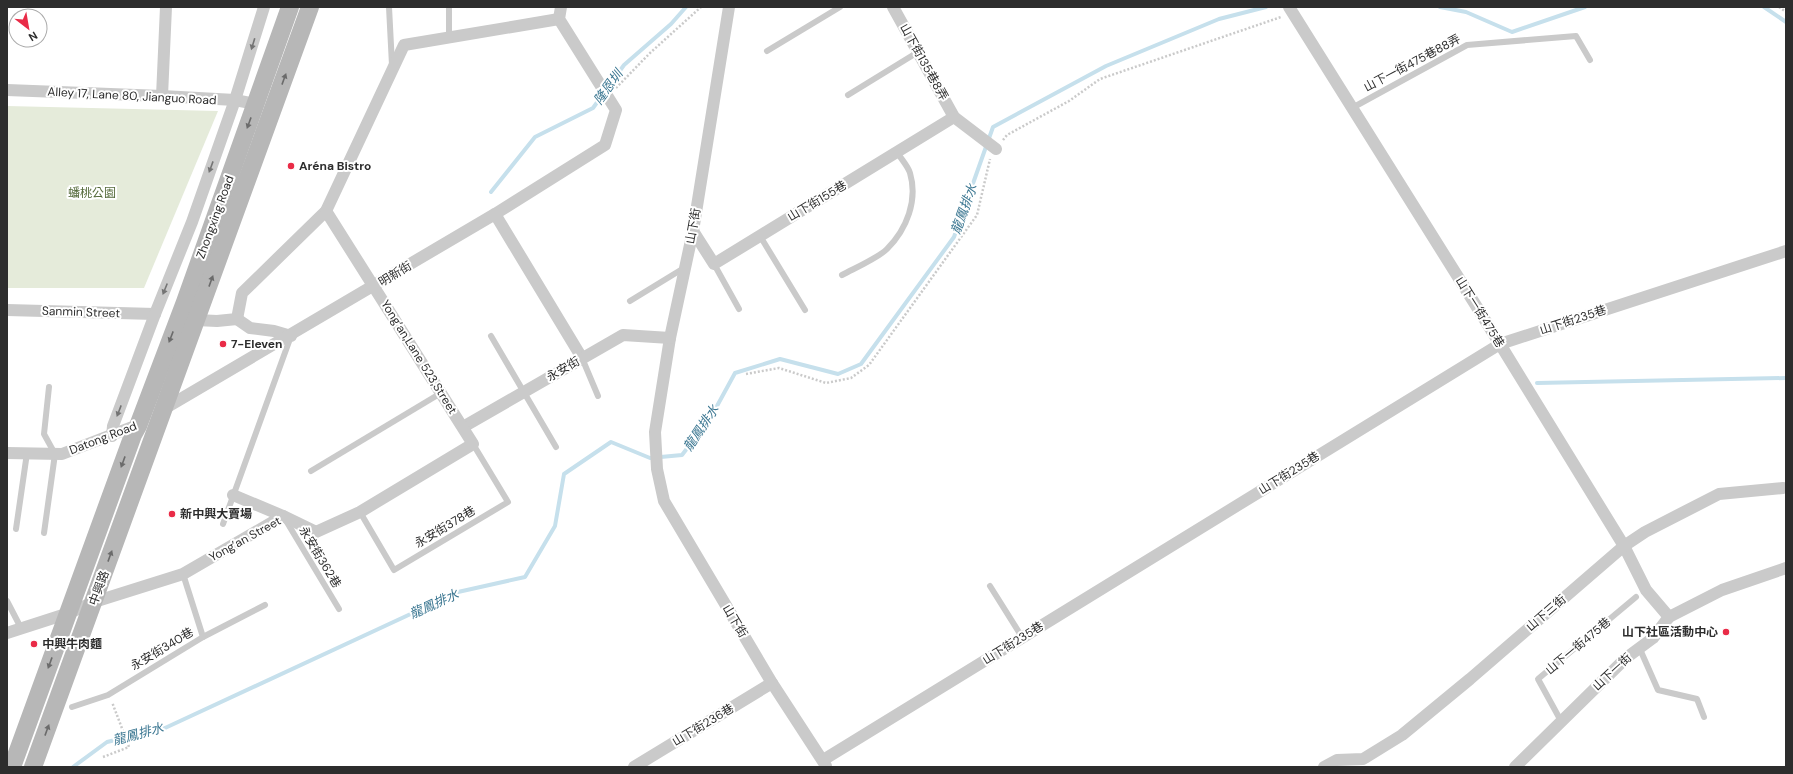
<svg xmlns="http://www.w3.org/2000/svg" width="1793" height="774" font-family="'DM Sans','Noto Sans TC',sans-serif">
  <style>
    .green { fill: #e5ebda }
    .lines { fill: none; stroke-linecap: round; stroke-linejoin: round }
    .stream { stroke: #c6e0ec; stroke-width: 4 }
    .path { stroke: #cacaca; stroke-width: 2.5; stroke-dasharray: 2 2; stroke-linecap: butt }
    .lane { stroke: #cacaca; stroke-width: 6 }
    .street { stroke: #cacaca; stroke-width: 12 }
    .secondary { stroke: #b7b7b7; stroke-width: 18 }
    .oneway { fill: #747474 }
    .oneway2 { fill: #6b6b6b }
    .poi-dot { fill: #e92b47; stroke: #fff; stroke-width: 1.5 }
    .labels { text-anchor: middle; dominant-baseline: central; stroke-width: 4; stroke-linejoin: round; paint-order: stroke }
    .street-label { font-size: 12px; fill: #2d2d2d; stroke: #fff }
    .poi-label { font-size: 12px; font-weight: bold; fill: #2d2d2d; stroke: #fff; text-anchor: start }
    .park-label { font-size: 12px; fill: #546a3a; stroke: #fff }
    .water-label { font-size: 13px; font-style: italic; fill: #3a7691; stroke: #fff }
  </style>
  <rect width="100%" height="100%" fill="#fff"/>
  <path class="green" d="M7,106L218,111L144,288H7Z"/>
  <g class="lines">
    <g class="stream">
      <path d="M1440,7L1466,12L1512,32L1585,7"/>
      <path d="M1764,7L1786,22"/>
      <path d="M491,192L535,137L593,108L624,65L671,24L686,7"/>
      <path d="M1537,383L1786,378"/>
      <path d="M73,767L107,742L165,728L458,592L525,577L555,526L564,474L611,442L650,458L682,455L711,417L735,373L780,359L838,374L861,364L954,237L993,127L1106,66L1219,19L1266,7"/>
    </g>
    <g class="path">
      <path d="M1779,7L1786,12"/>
      <path d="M616,88L650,53L701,7"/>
      <path d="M1003,140L1007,135L1069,101L1100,79L1281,17"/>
      <path d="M746,374L779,368L826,383L851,378L869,365L977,215L990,159"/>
      <path d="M103,757L129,747L112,702"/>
    </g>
    <g class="lane">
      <path d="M389,7L392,65"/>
      <path d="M449,7V37"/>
      <path d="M767,51L840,7"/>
      <path d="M848,95L918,52"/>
      <path d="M1352,108L1467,45L1576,36L1590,60"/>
      <path d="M760,236L805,310"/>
      <path d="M714,264L739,309"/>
      <path d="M842,275C855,268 878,258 887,249C907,229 918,200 910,173C908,166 901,159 897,152"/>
      <path d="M630,301L684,268"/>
      <path d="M491,336L556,447"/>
      <path d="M582,358L598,396"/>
      <path d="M311,471L441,393"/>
      <path d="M360,512L394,570L508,502L473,444"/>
      <path d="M285,519L339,609"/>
      <path d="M223,524L291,336"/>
      <path d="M16,529L27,453"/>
      <path d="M44,533L55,454L44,434L49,387"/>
      <path d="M990,586L1022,637"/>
      <path d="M7,601L21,628"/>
      <path d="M203,637L265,605"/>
      <path d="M1639,647L1658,690L1697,699L1704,717"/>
      <path d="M72,707L108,695L203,637L183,574"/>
      <path d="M1561,721L1538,679L1636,597"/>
    </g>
    <g class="street">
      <path d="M729,7L693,231L670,338L655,432L657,469L664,501L772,683L826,766"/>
      <path d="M893,7L954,117L996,149"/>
      <path d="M1289,7L1500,344L1624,546L1646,590L1669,617"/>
      <path d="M7,90L162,96L235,100L256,104"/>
      <path d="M162,96L166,7"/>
      <path d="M495,214L582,358"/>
      <path d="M693,231L714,264L954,117"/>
      <path d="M7,310L155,314"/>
      <path d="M237,319L250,328L274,331L291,336"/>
      <path d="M196,320L217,321L237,319L242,293L326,211L404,45L559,19"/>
      <path d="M162,410L495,214L605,145L616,110L559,19L561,7"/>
      <path d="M463,427L623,335L670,338"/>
      <path d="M112,436L113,426L155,314L192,222L235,100L264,7"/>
      <path d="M7,453L62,454L140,424"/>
      <path d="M233,495L283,516"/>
      <path d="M7,633L69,613L94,602L183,574L283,516L316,532L360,512L473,444L326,211"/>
      <path d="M823,760L1500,344L1786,251"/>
      <path d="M634,767L772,683"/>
      <path d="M1324,767L1337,760L1363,759L1402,735L1470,679L1624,546L1645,532L1719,494L1783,488"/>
      <path d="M1515,767L1626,658L1653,638L1669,617L1722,590L1786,568"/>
    </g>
    <g class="secondary">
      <path d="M12,767L133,435L138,426L185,302L290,7"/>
      <path d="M33,767L310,7"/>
    </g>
  </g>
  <defs><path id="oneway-solid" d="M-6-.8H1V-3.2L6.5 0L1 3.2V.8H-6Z"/></defs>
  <g class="oneway">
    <use href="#oneway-solid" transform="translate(253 44) rotate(107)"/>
    <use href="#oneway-solid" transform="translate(211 167) rotate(110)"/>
    <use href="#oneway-solid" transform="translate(165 289) rotate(112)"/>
    <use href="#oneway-solid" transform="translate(119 411) rotate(111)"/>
  </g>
  <g class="oneway2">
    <use href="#oneway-solid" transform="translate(284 79) rotate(-70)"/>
    <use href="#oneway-solid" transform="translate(249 123) rotate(110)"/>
    <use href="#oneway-solid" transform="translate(211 281) rotate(-70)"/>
    <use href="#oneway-solid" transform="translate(171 337) rotate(111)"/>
    <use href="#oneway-solid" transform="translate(123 462) rotate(110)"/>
    <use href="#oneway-solid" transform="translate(110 556) rotate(-70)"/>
    <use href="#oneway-solid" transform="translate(50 663) rotate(110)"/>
    <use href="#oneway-solid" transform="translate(47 730) rotate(-70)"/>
  </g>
  <g class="poi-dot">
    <circle cx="291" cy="166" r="4"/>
    <circle cx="223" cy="344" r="4"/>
    <circle cx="172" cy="514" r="4"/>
    <circle cx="1726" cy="632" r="4"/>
    <circle cx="34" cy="644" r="4"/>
  </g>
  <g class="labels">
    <g class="street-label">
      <text transform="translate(924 62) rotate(61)">山下街135巷8弄</text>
      <text transform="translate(1412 63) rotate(-28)">山下一街475巷88弄</text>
      <text transform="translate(132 96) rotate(3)">Alley 17, Lane 80, Jianguo Road</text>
      <text transform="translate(817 201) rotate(-31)">山下街155巷</text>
      <text transform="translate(215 217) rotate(-70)">Zhongxing Road</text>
      <text transform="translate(693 226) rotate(-80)">山下街</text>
      <text transform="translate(395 274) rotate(-31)">明新街</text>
      <text transform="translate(81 312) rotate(2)">Sanmin Street</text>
      <text transform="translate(1480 312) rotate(58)">山下一街475巷</text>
      <text transform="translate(1573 320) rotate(-18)">山下街235巷</text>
      <text transform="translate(419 357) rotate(58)">Yong’an,Lane 523,Street</text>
      <text transform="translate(563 369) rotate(-30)">永安街</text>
      <text transform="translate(103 438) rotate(-21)">Datong Road</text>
      <text transform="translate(1289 473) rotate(-32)">山下街235巷</text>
      <text transform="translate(445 527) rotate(-31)">永安街378巷</text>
      <text transform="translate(245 539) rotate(-29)">Yong’an Street</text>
      <text transform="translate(320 557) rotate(59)">永安街362巷</text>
      <text transform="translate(99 588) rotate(-70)">中興路</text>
      <text transform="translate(1546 613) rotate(-41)">山下三街</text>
      <text transform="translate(735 621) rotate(59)">山下街</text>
      <text transform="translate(1013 643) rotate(-32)">山下街235巷</text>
      <text transform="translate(1578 646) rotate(-40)">山下一街475巷</text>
      <text transform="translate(162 649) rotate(-31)">永安街340巷</text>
      <text transform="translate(1612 672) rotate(-43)">山下一街</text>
      <text transform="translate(703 725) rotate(-31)">山下街236巷</text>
    </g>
    <g class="poi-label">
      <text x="299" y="166">Aréna Bistro</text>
      <text x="231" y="344">7-Eleven</text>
      <text x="180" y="514">新中興大賣場</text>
      <text x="1718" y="632" text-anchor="end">山下社區活動中心</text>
      <text x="42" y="644">中興牛肉麵</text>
    </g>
    <g class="park-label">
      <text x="92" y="193">蟠桃公園</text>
    </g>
    <g class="water-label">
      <text transform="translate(608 87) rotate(-54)">隆恩圳</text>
      <text transform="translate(964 209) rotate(-70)">龍鳳排水</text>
      <text transform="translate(701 428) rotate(-56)">龍鳳排水</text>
      <text transform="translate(434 604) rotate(-24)">龍鳳排水</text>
      <text transform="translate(138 734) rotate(-15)">龍鳳排水</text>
    </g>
  </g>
  <rect width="1793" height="774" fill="none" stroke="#2d2d2d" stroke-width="16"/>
  <g transform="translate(28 28) rotate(149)"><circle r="19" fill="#ffffff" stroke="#ababab"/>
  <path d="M0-3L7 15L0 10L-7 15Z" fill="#e92b47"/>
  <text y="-6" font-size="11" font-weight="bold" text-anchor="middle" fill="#2d2d2d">N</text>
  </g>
</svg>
